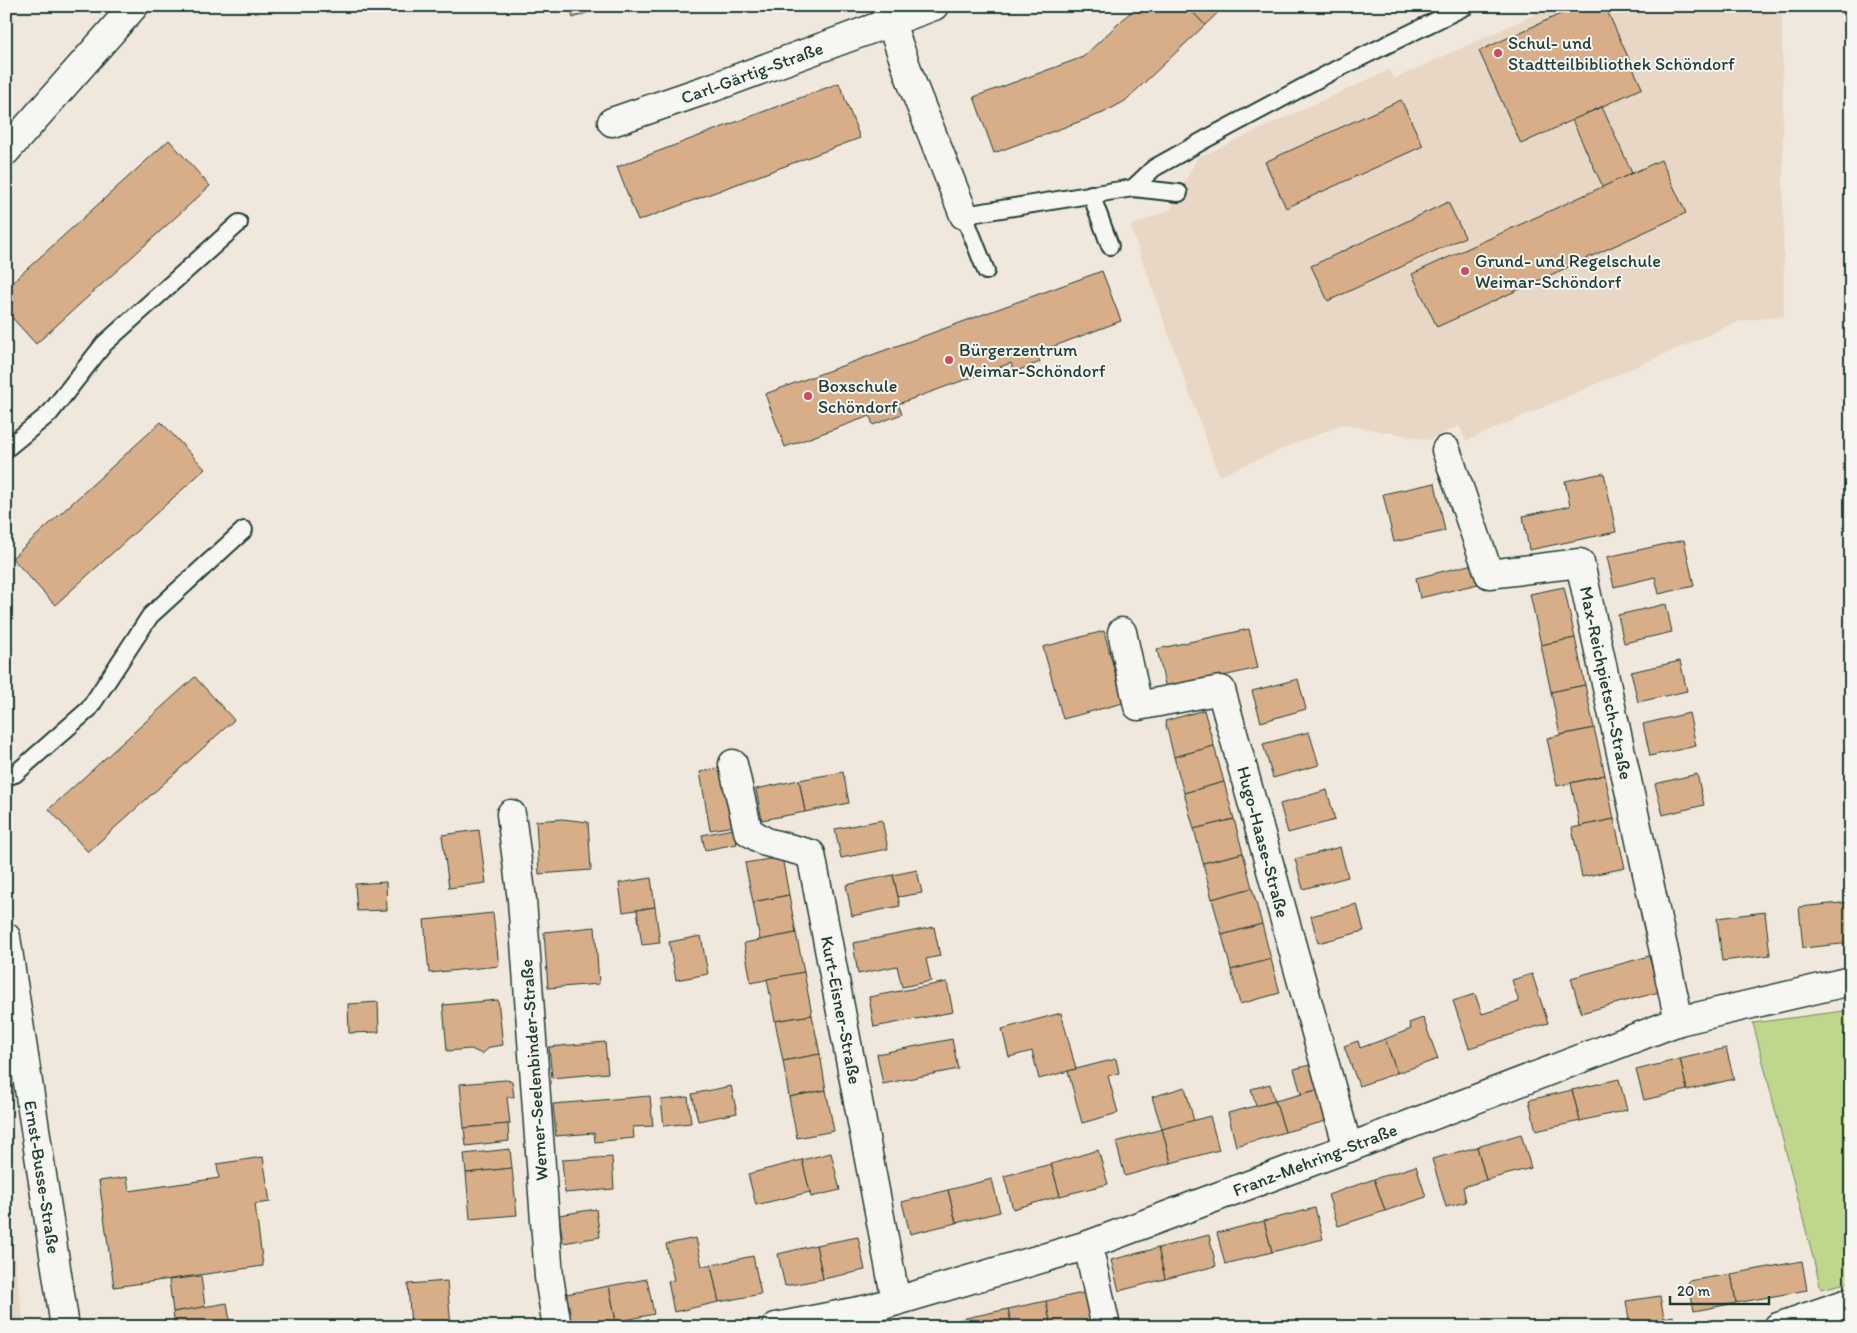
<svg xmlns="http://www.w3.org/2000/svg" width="1857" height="1333" font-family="Itim,sans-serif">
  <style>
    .built { fill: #e8d7c4 }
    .green { fill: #bfd68d; stroke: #6f8a60 }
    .building { fill: #d7ae88; stroke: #1f3d34 }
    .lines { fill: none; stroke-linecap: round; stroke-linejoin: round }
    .service-casing { stroke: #1f3d34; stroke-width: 20 }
    .minor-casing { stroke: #1f3d34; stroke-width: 31 }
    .service { stroke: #f6f6f2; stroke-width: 16 }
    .minor { stroke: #f6f6f2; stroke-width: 28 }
    .poi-dot { fill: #d1495b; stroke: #f6f6f2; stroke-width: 2 }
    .labels { text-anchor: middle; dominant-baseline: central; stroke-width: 4; stroke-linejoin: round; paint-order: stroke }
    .poi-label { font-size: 18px; fill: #1f3d34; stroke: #f6f6f2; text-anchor: start }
    .street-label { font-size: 18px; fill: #1f3d34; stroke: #f6f6f2 }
  </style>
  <rect width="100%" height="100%" fill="#f0e8dd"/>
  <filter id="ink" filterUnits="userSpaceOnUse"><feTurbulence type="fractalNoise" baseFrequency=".02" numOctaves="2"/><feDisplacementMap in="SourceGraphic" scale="10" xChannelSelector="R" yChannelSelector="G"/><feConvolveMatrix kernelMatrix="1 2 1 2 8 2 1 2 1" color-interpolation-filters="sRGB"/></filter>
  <g filter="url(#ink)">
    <g class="built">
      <path d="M1533,6H1782L1784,316L1740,321L1466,441L1459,426L1428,440L1342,424L1219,476L1130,226L1171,209L1197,158L1389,70L1394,79L1536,14Z"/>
      <path d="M6,1198L24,1327H6Z"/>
    </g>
    <path class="green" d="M1851,1010V1282L1821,1289L1753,1023Z"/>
    <g class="building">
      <path d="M569,6H605L573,18Z"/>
      <path d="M1137,6H1187L1205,25L1125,101L1103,113L994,153L974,97L1083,57Z"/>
      <path d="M1187,6H1225L1205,25Z"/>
      <path d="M1578,6H1605L1642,88L1521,144L1479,51Z"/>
      <path d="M839,83L860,138L638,221L617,167Z"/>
      <path d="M1401,100L1423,146L1286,208L1265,162Z"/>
      <path d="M1602,107L1632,173L1603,187L1572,120Z"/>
      <path d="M169,140L210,186L36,344L6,311V288Z"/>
      <path d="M1661,160L1686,213L1437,327L1412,274Z"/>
      <path d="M1448,202L1465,237L1328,301L1311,266Z"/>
      <path d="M1102,271L1121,321L1036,353L1040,362L1014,372L1011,363L898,404L902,414L873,425L870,416L785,447L765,394Z"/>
      <path d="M161,422L205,469L55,605L12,558Z"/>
      <path d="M1604,473L1616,532L1529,550L1523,516L1570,506L1565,481Z"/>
      <path d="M1435,483L1445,531L1394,542L1383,494Z"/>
      <path d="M1684,540L1694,586L1659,594L1655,577L1614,587L1607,557Z"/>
      <path d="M1477,563L1482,583L1420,598L1416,578Z"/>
      <path d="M1564,587L1575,638L1541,645L1530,594Z"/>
      <path d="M1666,604L1672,632L1624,643L1618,615Z"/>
      <path d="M1249,629L1258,668L1166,689L1157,649Z"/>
      <path d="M1104,631L1123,703L1063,719L1043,647Z"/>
      <path d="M1575,638L1585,685L1551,692L1541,645Z"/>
      <path d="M1680,661L1687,691L1638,702L1631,672Z"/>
      <path d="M195,677L234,720L88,852L49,809Z"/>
      <path d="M1298,679L1306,709L1261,722L1252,691Z"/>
      <path d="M1585,685L1594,728L1560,735L1551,692Z"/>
      <path d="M1204,710L1214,746L1174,757L1165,721Z"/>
      <path d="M1689,713L1696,746L1650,756L1643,724Z"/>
      <path d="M1594,728L1605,775L1557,786L1547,738Z"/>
      <path d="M1309,732L1319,765L1273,778L1263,744Z"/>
      <path d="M1214,746L1224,782L1184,793L1174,757Z"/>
      <path d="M730,766L741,825L710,830L700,772Z"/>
      <path d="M843,772L849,803L805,812L799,780Z"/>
      <path d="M1697,774L1704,805L1663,815L1655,784Z"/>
      <path d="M1605,775L1614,819L1580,826L1571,783Z"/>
      <path d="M799,780L805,812L762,820L756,789Z"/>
      <path d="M1224,782L1234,819L1194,829L1184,793Z"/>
      <path d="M1327,790L1335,820L1288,833L1280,804Z"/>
      <path d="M562,819L588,822L591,870L539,874L536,821Z"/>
      <path d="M1234,819L1243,853L1203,863L1194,829Z"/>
      <path d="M1614,819L1625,868L1582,877L1572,828Z"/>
      <path d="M882,820L888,849L841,858L835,829Z"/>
      <path d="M733,829L737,844L705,850L702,835Z"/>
      <path d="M479,830L486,883L449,888L442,835Z"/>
      <path d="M1340,847L1348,877L1303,889L1295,859Z"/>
      <path d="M1243,853L1252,888L1212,899L1203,863Z"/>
      <path d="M782,857L789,895L753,902L745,863Z"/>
      <path d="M917,870L922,893L898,897L893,875Z"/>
      <path d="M893,875L900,906L852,916L846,885Z"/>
      <path d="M651,878L655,907L623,912L619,883Z"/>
      <path d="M386,882L387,910L357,911L355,884Z"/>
      <path d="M1252,888L1262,924L1222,935L1212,899Z"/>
      <path d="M789,895L796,933L760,940L753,902Z"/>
      <path d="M1851,902V943L1803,948L1799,907Z"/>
      <path d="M1357,904L1364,931L1318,943L1311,916Z"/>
      <path d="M655,907L660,943L642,945L637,910Z"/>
      <path d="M1765,912L1770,955L1722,961L1717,918Z"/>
      <path d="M493,913L499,966L429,973L424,920Z"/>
      <path d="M1262,924L1271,959L1231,970L1222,935Z"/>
      <path d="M595,927L599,984L548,988L544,932Z"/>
      <path d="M934,927L940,956L926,959L931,981L902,987L897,966L858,974L853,943Z"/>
      <path d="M796,933L804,972L751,983L744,943Z"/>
      <path d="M701,936L708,974L676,980L669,942Z"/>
      <path d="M1649,956L1659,992L1581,1013L1571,978Z"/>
      <path d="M1271,959L1280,993L1240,1004L1231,970Z"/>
      <path d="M804,972L812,1015L775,1021L767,979Z"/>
      <path d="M1532,974L1548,1023L1469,1048L1453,1001L1475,994L1482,1014L1519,1002L1512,980Z"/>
      <path d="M947,982L953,1012L874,1027L869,997Z"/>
      <path d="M498,1000L503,1045L490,1047L482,1054L471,1049L447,1051L443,1005Z"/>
      <path d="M378,1002L379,1032L349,1033L348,1004Z"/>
      <path d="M1061,1013L1076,1069L1039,1079L1032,1051L1009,1057L1002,1029Z"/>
      <path d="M812,1015L820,1054L783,1061L775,1021Z"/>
      <path d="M1423,1018L1438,1059L1397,1073L1385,1039L1411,1029L1409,1023Z"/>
      <path d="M952,1039L958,1069L883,1084L877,1054Z"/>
      <path d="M1385,1039L1397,1073L1359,1086L1344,1046L1358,1041L1360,1048Z"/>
      <path d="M605,1042L608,1073L552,1078L549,1047Z"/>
      <path d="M1726,1048L1734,1079L1687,1090L1680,1059Z"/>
      <path d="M820,1054L826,1090L789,1097L783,1061Z"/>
      <path d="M1116,1059L1119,1073L1108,1076L1118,1113L1082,1123L1068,1071Z"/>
      <path d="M1680,1059L1687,1090L1644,1100L1636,1070Z"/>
      <path d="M1314,1064L1321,1089L1301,1094L1294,1069Z"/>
      <path d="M1619,1079L1627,1110L1580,1121L1572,1090Z"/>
      <path d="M505,1080L512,1081L514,1097H507L510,1124L464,1128L460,1084Z"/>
      <path d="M1270,1084L1275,1101L1256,1106L1251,1089Z"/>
      <path d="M731,1086L737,1113L698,1121L692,1094Z"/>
      <path d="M1185,1087L1194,1121L1162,1129L1152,1097Z"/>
      <path d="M1321,1089L1330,1120L1285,1132L1275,1101Z"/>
      <path d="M826,1090L834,1131L797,1138L789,1097Z"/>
      <path d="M1572,1090L1580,1121L1536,1131L1529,1100Z"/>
      <path d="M650,1096L653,1126L633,1127L634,1138L595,1142L594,1133L556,1136L553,1104Z"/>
      <path d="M688,1097L691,1123L664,1126L661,1100Z"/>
      <path d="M1275,1101L1285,1132L1236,1146L1228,1113Z"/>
      <path d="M1210,1116L1219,1150L1171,1163L1162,1129Z"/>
      <path d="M508,1124L509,1141L466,1146L464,1128Z"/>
      <path d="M1162,1129L1171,1163L1125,1176L1116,1142Z"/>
      <path d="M1521,1134L1531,1168L1486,1180L1477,1147Z"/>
      <path d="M1477,1147L1486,1180L1463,1187L1466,1202L1446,1207L1432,1159Z"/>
      <path d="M510,1149L512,1168L466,1173L464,1154Z"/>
      <path d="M1098,1150L1108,1184L1060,1196L1051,1164Z"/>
      <path d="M831,1153L840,1190L811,1197L802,1160Z"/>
      <path d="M263,1157L270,1202L255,1204L263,1266L114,1287L99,1181L127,1177L129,1191L219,1178L217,1164Z"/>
      <path d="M612,1157L614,1189L565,1193L562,1160Z"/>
      <path d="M802,1160L810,1192L756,1205L748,1174Z"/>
      <path d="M1051,1164L1060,1196L1013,1209L1004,1176Z"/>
      <path d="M1416,1166L1426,1197L1385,1211L1374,1179Z"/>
      <path d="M512,1168L517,1215L470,1219L466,1173Z"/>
      <path d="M992,1179L1000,1212L956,1223L948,1190Z"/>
      <path d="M1374,1179L1385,1211L1338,1226L1328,1195Z"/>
      <path d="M948,1190L956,1223L910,1234L902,1202Z"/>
      <path d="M1315,1208L1323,1239L1272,1252L1264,1221Z"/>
      <path d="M596,1209L600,1237L563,1243L559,1215Z"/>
      <path d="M1264,1221L1272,1252L1225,1264L1217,1233Z"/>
      <path d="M1209,1235L1216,1266L1165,1279L1158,1248Z"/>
      <path d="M858,1237L865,1270L823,1279L816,1245Z"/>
      <path d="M696,1238L702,1266L711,1265L719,1302L674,1312L668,1281L674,1280L666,1244Z"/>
      <path d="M816,1245L823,1279L785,1286L778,1254Z"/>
      <path d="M1158,1248L1165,1279L1119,1291L1111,1260Z"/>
      <path d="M753,1256L761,1294L719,1302L711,1265Z"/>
      <path d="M1802,1261L1807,1290L1736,1303L1731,1274Z"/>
      <path d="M1731,1274L1736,1303L1694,1311L1688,1281Z"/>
      <path d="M201,1276L205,1307L173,1312L169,1280Z"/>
      <path d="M647,1279L654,1314L616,1322L609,1286Z"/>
      <path d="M447,1281L451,1327H411L408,1284Z"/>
      <path d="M609,1286L616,1322L589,1327H572L566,1294Z"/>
      <path d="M1087,1292L1094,1327H1051L1046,1301Z"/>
      <path d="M1660,1296L1664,1318L1673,1316L1675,1327H1630L1626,1301Z"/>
      <path d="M1046,1301L1051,1327H1012L1008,1309Z"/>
      <path d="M227,1303L231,1327H175L173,1312Z"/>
      <path d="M1008,1309L1012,1327H968L966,1318Z"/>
      <path d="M966,1318L968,1327H932V1326Z"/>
    </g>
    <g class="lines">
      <defs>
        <g id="service">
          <path d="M1133,188L1179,193"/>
          <path d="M1091,194L1110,246"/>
          <path d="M986,271L964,215L1133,188L1154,168L1206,139L1335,70L1466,6"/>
          <path d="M6,449L50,413L104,344L239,223"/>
          <path d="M6,777L15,774L89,709L150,616L244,530"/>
        </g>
        <g id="minor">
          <path d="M885,6L913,86L964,215"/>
          <path d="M612,122L714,87L934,6"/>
          <path d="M6,151L134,6"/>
          <path d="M1446,450L1489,574L1580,563L1679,1021"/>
          <path d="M1122,632L1138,706L1221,690L1348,1148"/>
          <path d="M733,764L748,831L766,842L811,854L896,1301"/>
          <path d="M511,814L522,900L549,1277L557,1327"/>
          <path d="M6,937L65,1327"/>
          <path d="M1088,1245L1106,1327"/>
          <path d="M776,1327L869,1309L1088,1245L1348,1148L1679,1021L1851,981"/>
          <path d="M1778,1327L1851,1302"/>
        </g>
      </defs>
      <use href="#service" class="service-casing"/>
      <use href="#minor" class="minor-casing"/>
      <use href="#service" class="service"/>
      <use href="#minor" class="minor"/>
    </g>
  </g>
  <g class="poi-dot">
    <circle cx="1498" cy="53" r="5"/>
    <circle cx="1465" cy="271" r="5"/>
    <circle cx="949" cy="360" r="5"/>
    <circle cx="808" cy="396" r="5"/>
  </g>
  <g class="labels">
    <g class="poi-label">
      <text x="1508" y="43">Schul- und<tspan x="1508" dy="21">Stadtteilbibliothek Schöndorf</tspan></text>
      <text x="1475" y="261">Grund- und Regelschule<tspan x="1475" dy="21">Weimar-Schöndorf</tspan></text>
      <text x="959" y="350">Bürgerzentrum<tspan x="959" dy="21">Weimar-Schöndorf</tspan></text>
      <text x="818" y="386">Boxschule<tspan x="818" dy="21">Schöndorf</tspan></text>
    </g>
    <g class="street-label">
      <text transform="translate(752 73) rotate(-20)">Carl-Gärtig-Straße</text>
      <text transform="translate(1606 683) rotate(78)">Max-Reichpietsch-Straße</text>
      <text transform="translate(1263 842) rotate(75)">Hugo-Haase-Straße</text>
      <text transform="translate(841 1010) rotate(79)">Kurt-Eisner-Straße</text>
      <text transform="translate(534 1070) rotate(-94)">Werner-Seelenbinder-Straße</text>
      <text transform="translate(1315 1160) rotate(-21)">Franz-Mehring-Straße</text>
      <text transform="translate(42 1177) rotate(81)">Ernst-Busse-Straße</text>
    </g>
  </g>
  <rect width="1857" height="1333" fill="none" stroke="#f6f6f2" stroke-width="25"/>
  <rect x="12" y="12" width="1832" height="1308" fill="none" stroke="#1f3d34" stroke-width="2" filter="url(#ink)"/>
  <path d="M1670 1296v8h99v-8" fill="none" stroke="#1f3d34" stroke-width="2.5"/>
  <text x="1677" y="1296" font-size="15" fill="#1f3d34" stroke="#f6f6f2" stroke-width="4" paint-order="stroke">20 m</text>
</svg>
